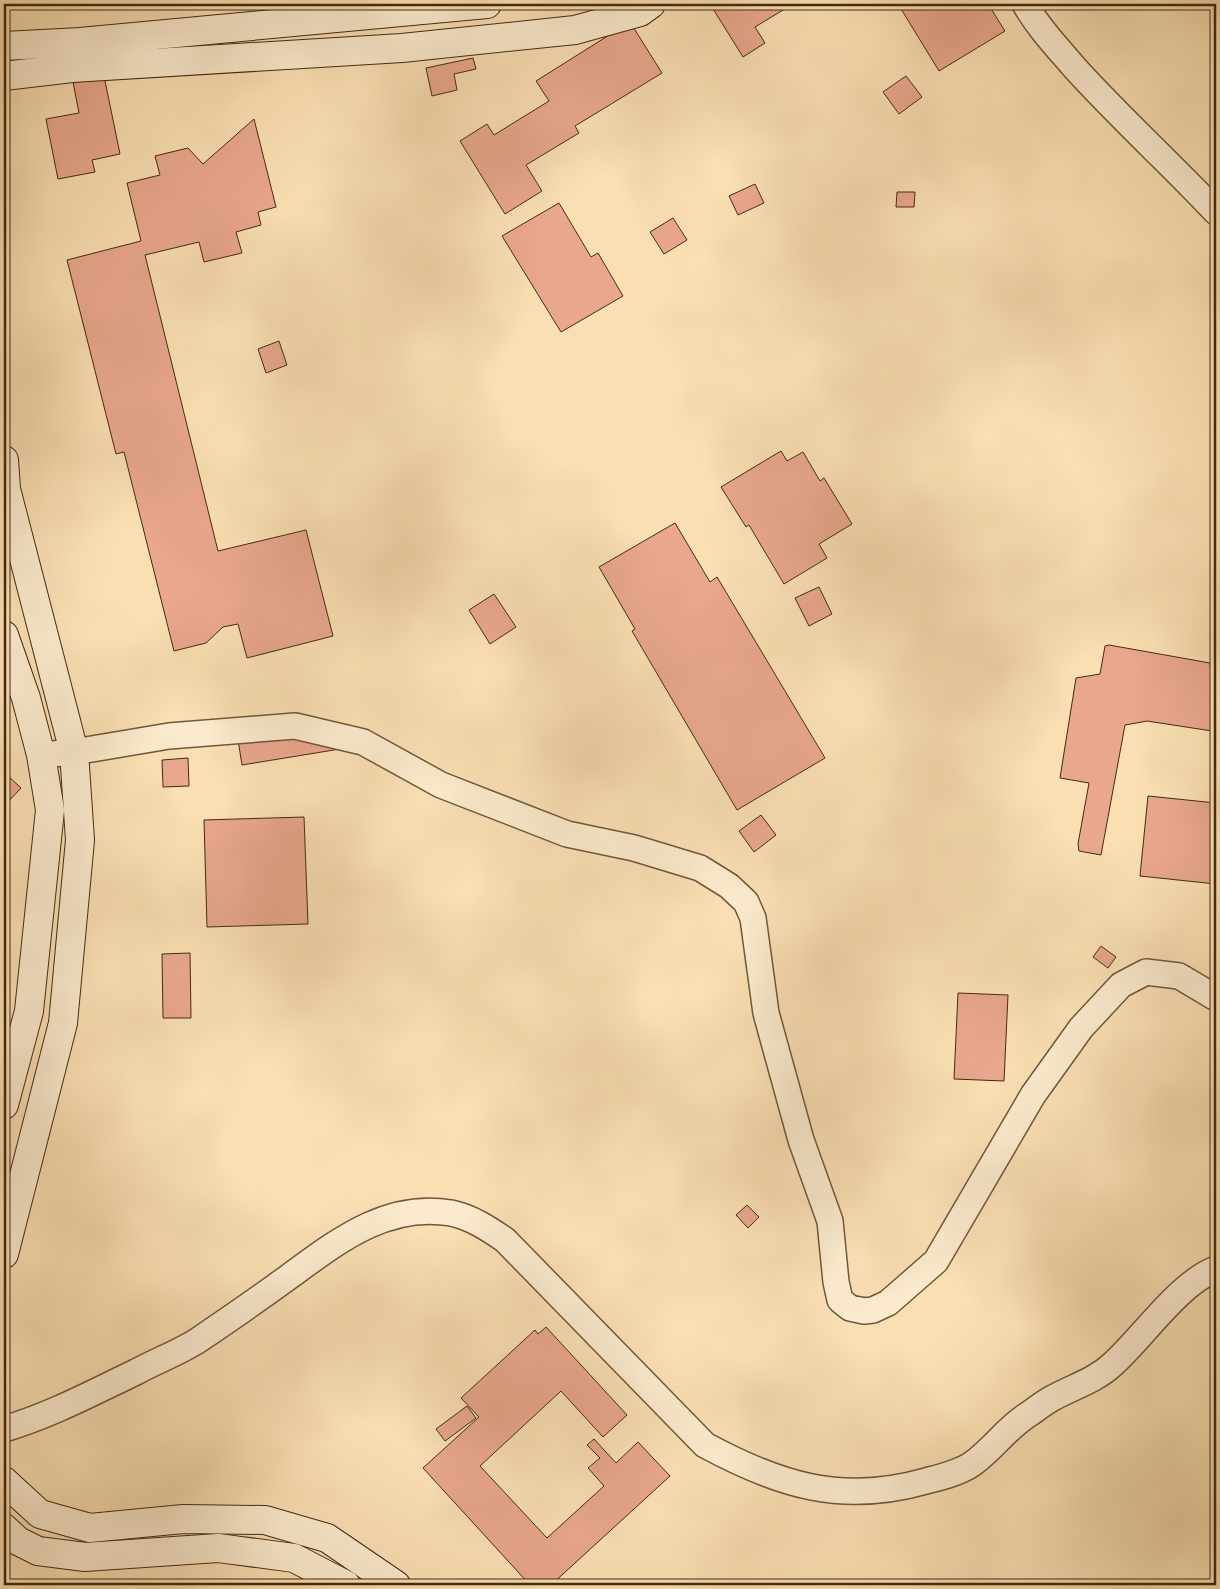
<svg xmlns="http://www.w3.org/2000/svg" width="1220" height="1589" font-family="'IM FELL Double Pica',serif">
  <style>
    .building { fill: #e9a78e; stroke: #442a11 }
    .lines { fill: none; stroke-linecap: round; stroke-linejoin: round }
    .street-casing { stroke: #715739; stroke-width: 28 }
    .secondary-casing { stroke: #442a11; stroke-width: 30 }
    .street { stroke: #fbeacd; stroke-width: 25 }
    .secondary { stroke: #fbeacd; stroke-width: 28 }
  </style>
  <rect width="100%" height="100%" fill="#f9dfb2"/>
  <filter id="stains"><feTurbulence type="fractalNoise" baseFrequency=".004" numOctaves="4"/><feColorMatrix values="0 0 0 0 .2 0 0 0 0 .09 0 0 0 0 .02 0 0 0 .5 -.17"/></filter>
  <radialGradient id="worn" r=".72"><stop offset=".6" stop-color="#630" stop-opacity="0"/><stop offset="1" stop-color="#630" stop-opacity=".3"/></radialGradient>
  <g class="building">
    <path d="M710,4H793L755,27L765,43L743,57Z"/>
    <path d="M898,4H988L1005,31L939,71Z"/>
    <path d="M630,22L662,73L575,126L579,133L526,165L542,191L505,214L460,141L487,124L494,135L549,101L536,81Z"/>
    <path d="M473,58L476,69L454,74L457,90L432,96L426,68Z"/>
    <path d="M104,76L120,154L92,160L95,172L58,179L46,119L79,113L73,82Z"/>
    <path d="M906,76L922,97L899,114L883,92Z"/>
    <path d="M254,119L276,207L258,212L261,225L236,232L242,253L204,262L199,242L145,255L218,551L306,530L333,636L247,658L238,624L223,627L206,643L174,651L124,452L116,454L67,260L141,241L127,183L160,175L155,156L188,148L203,164Z"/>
    <path d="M755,184L764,203L738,215L729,196Z"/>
    <path d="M897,192H915L914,207H896Z"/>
    <path d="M559,203L591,257L598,253L623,296L561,332L502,236Z"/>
    <path d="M673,218L687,240L664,254L650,232Z"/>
    <path d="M279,341L287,365L266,373L258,349Z"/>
    <path d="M781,451L787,461L803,452L820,481L824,478L852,524L819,544L827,558L784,584L749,525L746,527L721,487Z"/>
    <path d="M675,523L710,582L717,577L825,758L737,810L632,631L635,629L599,567Z"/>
    <path d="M819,587L832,614L809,626L795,598Z"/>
    <path d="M494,594L516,627L490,644L469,610Z"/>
    <path d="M1109,645L1210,663L1216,706L1212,731L1147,721L1125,725L1101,855L1079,851L1078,844L1089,783L1060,778L1076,678L1100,674L1105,646Z"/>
    <path d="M336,724L340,749L242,765L238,740Z"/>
    <path d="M188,758L189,786L163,787L162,760Z"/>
    <path d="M4,772L21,788L4,806Z"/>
    <path d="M1148,796L1216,803V884L1140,876Z"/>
    <path d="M761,815L776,835L754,852L739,831Z"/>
    <path d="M304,817L308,924L207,927L204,820Z"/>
    <path d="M1101,946L1116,957L1108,968L1093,957Z"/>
    <path d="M190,953L191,1018H163L162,954Z"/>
    <path d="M958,993L1008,995L1004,1081L954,1079Z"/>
    <path d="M747,1205L759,1217L748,1228L736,1215Z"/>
    <path d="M546,1327L627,1415L603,1437L561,1391L480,1466L547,1538L604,1486L588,1468L600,1458L587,1445L594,1439L616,1463L638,1442L670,1476L551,1585H530L423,1468L479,1417L461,1398L535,1330L538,1334Z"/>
    <path d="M467,1406L476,1418L445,1441L436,1429Z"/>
    <path d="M4,1579L18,1585H4Z"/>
  </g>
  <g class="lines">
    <defs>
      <g id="street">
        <path d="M1025,4C1038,27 1056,46 1074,67C1119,117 1170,163 1216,212"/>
        <path d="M41,755L74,752L169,736L295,726L363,742L441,785L567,834L634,848L700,868L729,886L746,902L753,918L766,1013L801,1140L830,1221L836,1282L840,1300L850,1308L864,1311L873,1310L888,1303L936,1261L1033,1095L1081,1028L1121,985L1146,972L1179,976L1216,998"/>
        <path d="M4,1429C51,1415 92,1393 136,1372C156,1361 178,1353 197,1341C228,1320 260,1298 290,1276C338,1241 387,1202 451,1213C471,1217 489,1229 505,1240L705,1445C779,1485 842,1505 926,1481C941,1477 959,1473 972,1464C992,1450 1005,1430 1026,1416C1034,1411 1042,1404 1051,1399C1072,1387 1095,1381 1113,1364C1144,1336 1178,1284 1216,1269"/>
      </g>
      <g id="secondary">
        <path d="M4,46L80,42L487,4"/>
        <path d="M4,76L72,68L402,48L575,30L640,12L651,4"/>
        <path d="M4,460L6,489L74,752L80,840L63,1023L4,1254"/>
        <path d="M4,635L26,698L41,755L50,810L29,1011L4,1105"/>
        <path d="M4,1481L40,1514L90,1528L183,1519L265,1520L327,1538L396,1585"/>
        <path d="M4,1528L18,1541L38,1551L85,1557L218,1548L294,1558L346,1585"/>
      </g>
    </defs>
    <use href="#street" class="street-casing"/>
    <use href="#secondary" class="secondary-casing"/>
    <use href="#street" class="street"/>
    <use href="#secondary" class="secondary"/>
  </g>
  <rect width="1220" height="1589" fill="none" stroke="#f9dfb2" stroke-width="20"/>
  <rect x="5" y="5" width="1210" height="1579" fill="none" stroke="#442a11" stroke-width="2.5"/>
  <rect x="10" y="10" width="1200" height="1569" fill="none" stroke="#442a11"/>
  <rect width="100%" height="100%" filter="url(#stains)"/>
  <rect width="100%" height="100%" fill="url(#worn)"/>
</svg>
